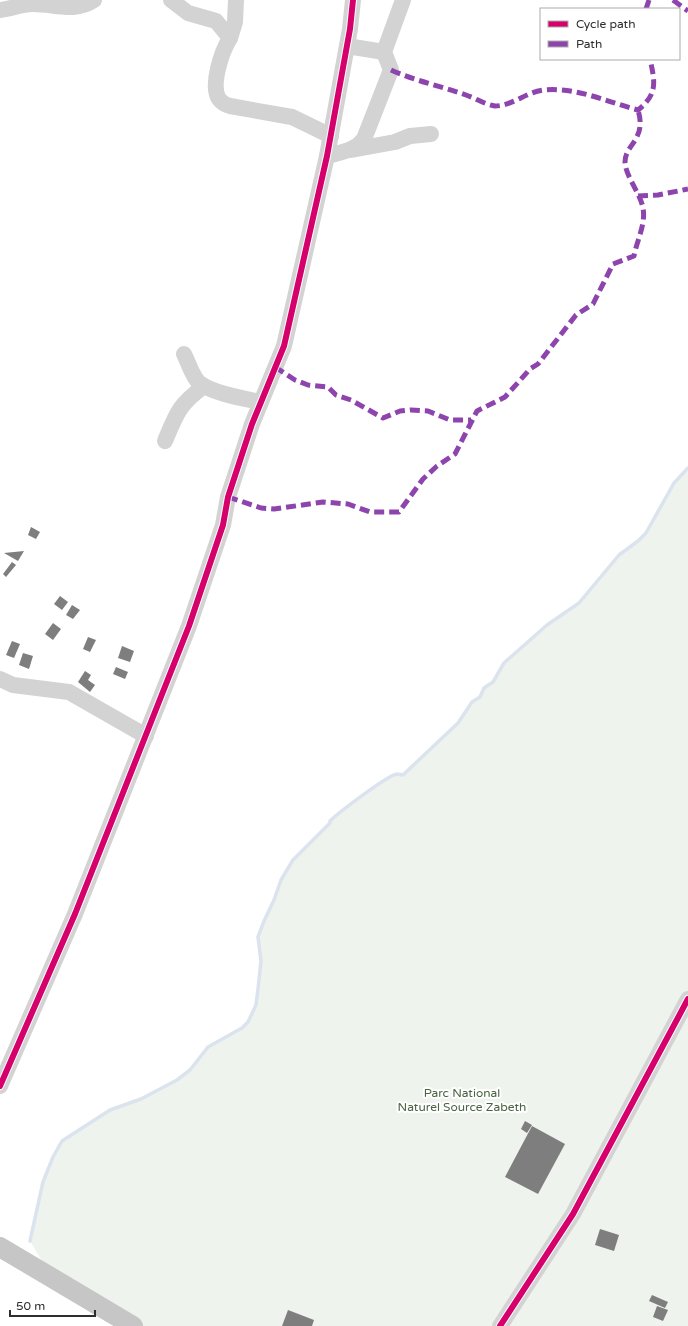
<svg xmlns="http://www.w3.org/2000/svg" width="688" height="1326" font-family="'Varela Round',sans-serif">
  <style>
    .green { fill: #eff3ed }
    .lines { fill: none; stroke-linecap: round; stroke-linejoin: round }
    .stream { stroke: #dbe3ee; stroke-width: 3.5 }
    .building { fill: #7e7e7e }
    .minor { stroke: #d3d3d3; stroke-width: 16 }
    .major { stroke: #c6c6c6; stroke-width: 20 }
    .quiet { stroke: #8e44ad; stroke-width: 5; stroke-dasharray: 10 5; stroke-linecap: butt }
    .cycleway-casing { stroke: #fff; stroke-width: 8 }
    .cycleway { stroke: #d6006c; stroke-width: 6 }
    .labels { text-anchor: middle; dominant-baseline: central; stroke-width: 4; stroke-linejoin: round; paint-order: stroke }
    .park-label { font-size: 12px; fill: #4a6441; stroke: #fff }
  </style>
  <rect width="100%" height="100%" fill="#fff"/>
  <path class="green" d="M688,468V1326H133L52,1278L30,1241L43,1182L53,1157L62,1141L110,1110L141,1099L177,1080L190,1070L208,1047L242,1028L248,1022L256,1005L258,989L261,961L258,937L264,921L274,900L281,880L293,860L330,823V821L340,810L354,803L381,782L396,774L403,775L458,723L472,702L480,697L484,688L493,682L504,663L547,625L579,603L619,555L638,541L646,533L674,483Z"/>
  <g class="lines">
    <path class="stream" d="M30,1241L43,1182L53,1157L62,1141L110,1110L141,1099L177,1080L190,1070L208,1047L242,1028L248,1022L256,1005L258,989L261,961L258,937L264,921L274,900L281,880L293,860L330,823V821C338,813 388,775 397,774C399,774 401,775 403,775L458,723L472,702L480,697L484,688L493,682L504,663L547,625L579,603L619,555L638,541L646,533L674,483L688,468"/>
  </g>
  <g class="building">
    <path d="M31,527L40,532L36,539L28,535Z"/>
    <path d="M24,551L18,561L4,553Z"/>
    <path d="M12,562L16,565L6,577L3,574Z"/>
    <path d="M60,596L68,602L62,610L54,604Z"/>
    <path d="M72,605L80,610L73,619L66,615Z"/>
    <path d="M53,623L61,629L53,640L45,634Z"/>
    <path d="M88,637L96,640L90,652L83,649Z"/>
    <path d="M12,641L20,644L14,658L6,655Z"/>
    <path d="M122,646L134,651L130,662L118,658Z"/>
    <path d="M23,653L33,656L29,669L19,665Z"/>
    <path d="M116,667L128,672L125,679L113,674Z"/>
    <path d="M85,671L91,675L88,680L95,685L90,692L78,682Z"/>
    <path d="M525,1121L532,1125L527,1133L521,1129Z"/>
    <path d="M532,1126L565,1144L538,1194L505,1177Z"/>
    <path d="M600,1229L619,1235L614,1251L595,1245Z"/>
    <path d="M652,1295L668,1302L665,1308L649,1301Z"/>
    <path d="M657,1306L668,1310L663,1321L653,1317Z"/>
    <path d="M288,1310L314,1320L312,1326H282Z"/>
  </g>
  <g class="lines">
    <g class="minor">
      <path d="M171,0L188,13L216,21L230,38C222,51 210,85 219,99C222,103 226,105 230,106L292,117L331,136"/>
      <path d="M0,10C12,9 20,4 33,4C55,4 74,13 94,0"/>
      <path d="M230,38L235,22L236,0"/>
      <path d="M347,46L384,52"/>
      <path d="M351,150L395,142L410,136L431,134"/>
      <path d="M327,156C341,152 355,151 364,139L391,70L384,52L403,0"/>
      <path d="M184,354C188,362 191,372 196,379C204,392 246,399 261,402"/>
      <path d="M165,441C177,412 179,405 204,386"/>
      <path d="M0,679L13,685L69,692L146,736"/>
      <path d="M0,1086L75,914L189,626L223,525L228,497L252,424L284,346L327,156L350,29L353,0"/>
      <path d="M500,1326L573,1214L688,999"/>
    </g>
    <path class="major" d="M0,1247L133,1326"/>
    <g class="quiet">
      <path d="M673,0L688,11"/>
      <path d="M646,9L649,0"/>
      <path d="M391,70C415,81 441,86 466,95C475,98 486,105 495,106C512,106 526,92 544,90C577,87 607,102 638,110C658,94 655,82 650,59"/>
      <path d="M638,196L658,195L688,189"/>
      <path d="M275,367L295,380L308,385L328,387L336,395L351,400L383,418L400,411L411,410L428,411L450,420H471"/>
      <path d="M228,497L261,508L274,509L323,502L348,504L370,512H399L423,479L437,466L455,454L477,411L505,397L530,369L538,364L576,315L593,304L613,264L634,256C637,240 646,224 643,208C641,195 625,175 625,162C625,144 647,140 638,110"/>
    </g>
    <defs>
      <g id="cycleway">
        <path d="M0,1086L75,914L189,626L223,525L228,497L252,424L284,346L327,156L350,29L353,0"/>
        <path d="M500,1326L573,1214L688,999"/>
      </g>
    </defs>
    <use href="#cycleway" class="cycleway-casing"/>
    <use href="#cycleway" class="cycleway"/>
  </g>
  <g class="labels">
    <g class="park-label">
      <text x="462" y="1093">Parc National<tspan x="462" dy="14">Naturel Source Zabeth</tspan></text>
    </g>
  </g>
  <rect x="540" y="8" width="140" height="52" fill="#ffffff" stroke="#ababab"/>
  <rect x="548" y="21" width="20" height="6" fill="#d6006c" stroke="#ababab"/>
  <text x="576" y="28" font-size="12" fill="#2e2e2e">Cycle path</text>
  <rect x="548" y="41" width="20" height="6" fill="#8e44ad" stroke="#ababab"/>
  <text x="576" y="48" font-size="12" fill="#2e2e2e">Path</text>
  <path d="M10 1310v6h85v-6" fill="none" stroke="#2e2e2e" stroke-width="2"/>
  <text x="16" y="1310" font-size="12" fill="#2e2e2e" stroke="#ffffff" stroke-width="3" paint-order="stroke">50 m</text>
</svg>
